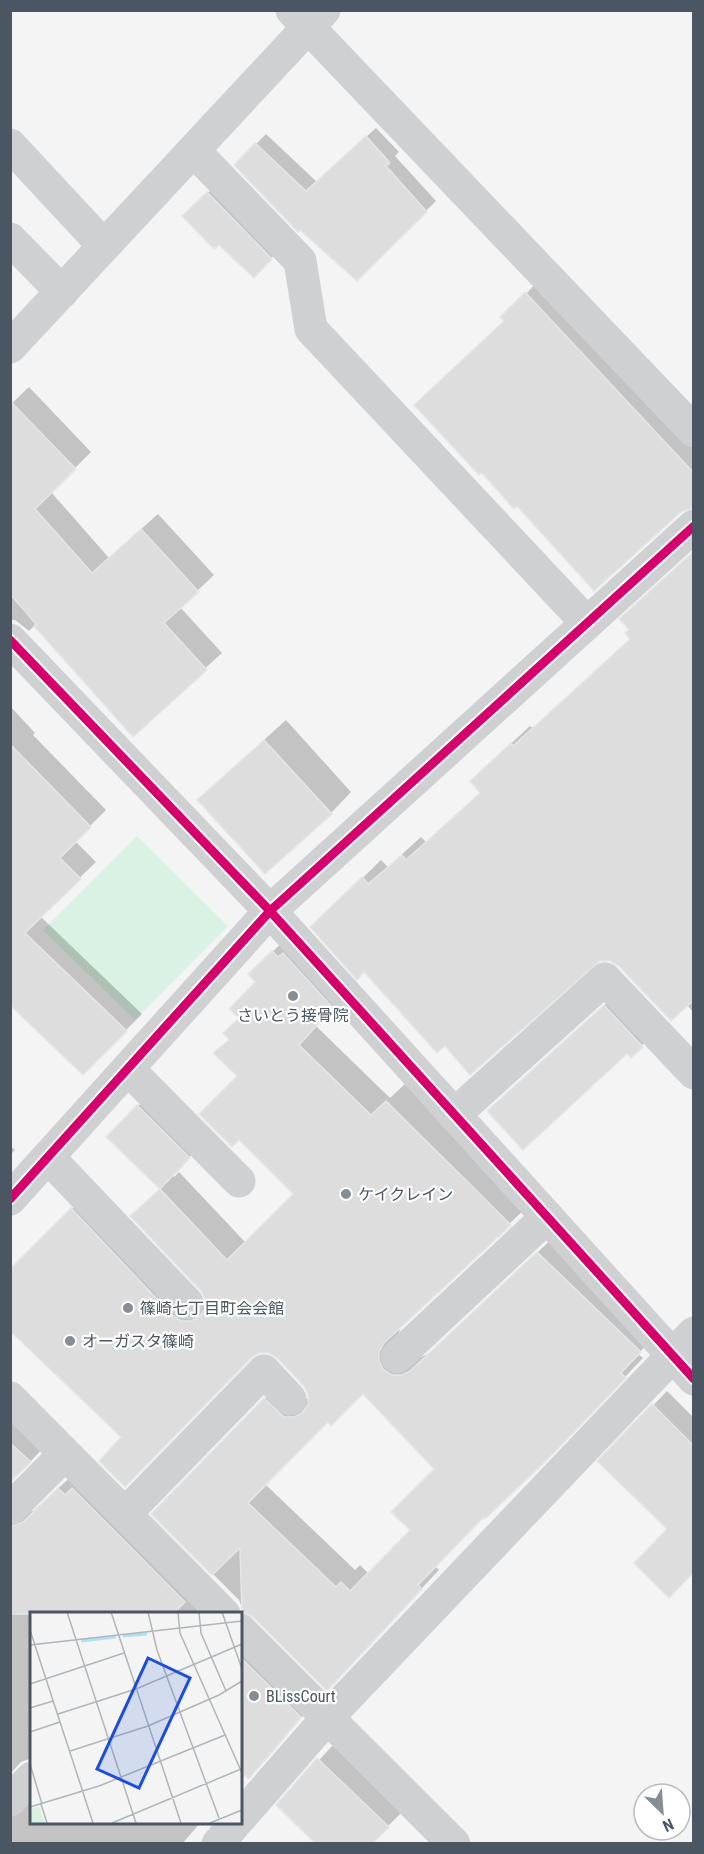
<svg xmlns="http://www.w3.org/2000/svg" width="704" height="1854" font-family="'Roboto Condensed','Noto Sans JP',sans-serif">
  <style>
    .green { fill: #d9f2e3 }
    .shadow { fill: #0003; fill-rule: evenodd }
    .building { fill: #ddddde; stroke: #e5e6e7; stroke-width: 1.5; fill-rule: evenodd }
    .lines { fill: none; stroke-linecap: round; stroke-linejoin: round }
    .minor { stroke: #ced0d2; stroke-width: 33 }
    .cycleway-casing { stroke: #fff; stroke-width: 13 }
    .cycleway { stroke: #d6006c; stroke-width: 9 }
    .poi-dot { fill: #868d94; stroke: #fff; stroke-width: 2 }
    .labels { text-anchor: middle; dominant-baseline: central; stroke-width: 4.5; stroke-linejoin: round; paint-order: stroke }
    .poi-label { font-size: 16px; fill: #4a5661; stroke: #fff; text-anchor: start }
    .inset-river { fill: none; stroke: #aee2f0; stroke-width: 3 }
    .inset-road { fill: none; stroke: #b0b5b9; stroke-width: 1.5 }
    .view { fill: #1d4ed8; fill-opacity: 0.15; stroke: #1d4ed8; stroke-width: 3 }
    .inset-edge { fill: none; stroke: #4a5661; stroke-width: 3 }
  </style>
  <rect width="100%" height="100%" fill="#f4f4f4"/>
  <path class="green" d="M137,836L228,926L135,1020L43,930Z"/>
  <g class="shadow">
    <path d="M376,128L399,152L395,156L436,201L357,279L256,144L266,134L317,182Z"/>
    <path d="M216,185L279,250L254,276L219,243L184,216Z"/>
    <path d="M545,275L694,434V506L434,387L505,320L502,317Z"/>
    <path d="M29,387L91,452L51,492L109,558L158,514L214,575L180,607L222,653L133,734L35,625L29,631L15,620H10V405Z"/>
    <path d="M694,552V1013L687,1005L610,959L331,909L381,860L388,867L421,837L426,842L481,792L490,763L530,726L533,728L631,638V629L640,601Z"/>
    <path d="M10,706L35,733L33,735L106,810L75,841L96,862L40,916L142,1014L83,1073L10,1003Z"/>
    <path d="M286,720L351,792L331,813L220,780Z"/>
    <path d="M291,934L350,989L316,1026L390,1098L405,1084L528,1206L401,1326L396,1342L411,1357H421L430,1353L556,1235L658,1333L638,1354L643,1358L566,1439L484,1516L435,1566L439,1570L345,1670L243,1611L239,1600L153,1514L283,1381L303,1399H310V1394L278,1357L269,1351H259L123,1437L10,1271L90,1191L200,1303H207L202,1290L132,1216L161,1188L108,1137L153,1091L204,1142L172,1175L174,1177L179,1172L246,1243L295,1194L239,1076L215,1053L230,1039L268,956ZM363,1392L436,1469L412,1530L369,1574L360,1565L355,1570L265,1484L328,1421Z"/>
    <path d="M618,993L656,1032L631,1056L627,1052L502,1098Z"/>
    <path d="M10,1146L15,1150L10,1155Z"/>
    <path d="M667,1391L694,1418V1571L669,1596V1529L600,1461Z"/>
    <path d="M10,1411L46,1445L10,1483Z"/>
    <path d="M75,1473L234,1614H32V1758L21,1762L10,1774V1501L23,1511H33Z"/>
    <path d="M240,1620L316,1700L265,1761L249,1777L246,1774L240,1781Z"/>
    <path d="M334,1744L403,1811L370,1844L278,1805Z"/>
    <path d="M10,1792L22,1802H32V1822H201L182,1844H10Z"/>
  </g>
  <g class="building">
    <path d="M366,136L390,163L386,166L427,212L357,281L300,230L298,232L234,165L255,143L306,191Z"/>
    <path d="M207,192L272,259L254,278L219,245L214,249L182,216Z"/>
    <path d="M525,292L693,472V508L681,512L594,591L517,506L514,509L482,473L479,475L414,405L504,321L500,317Z"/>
    <path d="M10,401L76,469L35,509L92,573L141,529L199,592L164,623L207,670L133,737L34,626L36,624L10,594Z"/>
    <path d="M693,552V1001L671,1021L619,966L610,961H600L470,1075L445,1046L437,1053L364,972L357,980L310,927L362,877L368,884L402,855L406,860L480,793L470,781L511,743L513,746L630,639L625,633L629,630L619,619Z"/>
    <path d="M264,740L332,814L265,874L197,800Z"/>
    <path d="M10,744L91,827L60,858L81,879L25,933L127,1031L83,1075L10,1005Z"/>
    <path d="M272,951L278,957L283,953L333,1008L299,1045L371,1115L386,1101L511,1225L384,1343L379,1352V1361L383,1369L392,1375H402L410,1371L537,1252L641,1352L621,1373L626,1378L548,1459L485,1519L484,1517L418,1585L422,1589L327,1691L253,1617L242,1612L240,1548L212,1575L151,1514L264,1398L284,1417H294L302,1413L308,1404V1394L304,1386L277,1358L269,1353H259L251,1358L125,1487L99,1461L121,1437L10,1331V1269L71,1208L173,1316L181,1321H191L199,1317L205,1309V1299L201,1291L130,1216L160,1189L227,1260L293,1194L239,1140L232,1147L199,1114L237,1076L213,1053L229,1040L223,1033L239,1018L229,1009L255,982L248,974ZM363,1394L434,1469L391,1512L410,1530L350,1591L341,1582L336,1587L248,1503L328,1422L331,1426Z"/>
    <path d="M604,1005L643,1047L631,1058L627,1054L523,1150L487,1111Z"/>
    <path d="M137,1105L190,1158L160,1189L106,1137Z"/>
    <path d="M652,1404L693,1445V1573L669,1598L634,1563L667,1529L597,1461Z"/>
    <path d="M10,1443L31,1462L10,1482Z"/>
    <path d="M58,1488L65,1495L72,1488L185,1602L173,1614H10V1527L23,1522Z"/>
    <path d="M240,1657L301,1717L249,1779L240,1771Z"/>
    <path d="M317,1758L389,1827L372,1844H316L276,1805Z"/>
  </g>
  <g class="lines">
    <g class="minor">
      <path d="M292,10L694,431"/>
      <path d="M10,145L104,246"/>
      <path d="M194,151L300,261L311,329L587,623"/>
      <path d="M10,239L62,292"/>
      <path d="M10,347L324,10"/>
      <path d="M10,640L270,911L694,1379"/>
      <path d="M128,1069L239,1181"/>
      <path d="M454,1115L605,979L694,1073"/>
      <path d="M48,1157L187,1303"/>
      <path d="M10,1199L270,911L694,526"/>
      <path d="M397,1357L547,1217"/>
      <path d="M10,1398L224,1614"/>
      <path d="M10,1509L65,1454"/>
      <path d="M125,1514L264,1371L290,1399"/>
      <path d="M240,1630L454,1844"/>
      <path d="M10,1800L32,1778"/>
      <path d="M240,1818L327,1718L694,1333"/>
      <path d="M218,1844L236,1822"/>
    </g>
    <defs>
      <g id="cycleway">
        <path d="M10,640L270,911L694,1379"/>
        <path d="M10,1199L270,911L694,526"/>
      </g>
    </defs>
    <use href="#cycleway" class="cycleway-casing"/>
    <use href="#cycleway" class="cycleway"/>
  </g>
  <g class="poi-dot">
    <circle cx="293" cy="996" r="6"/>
    <circle cx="346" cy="1194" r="6"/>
    <circle cx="128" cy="1308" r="6"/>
    <circle cx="70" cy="1341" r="6"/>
    <circle cx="254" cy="1696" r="6"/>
  </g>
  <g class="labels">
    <g class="poi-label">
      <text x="293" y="1015" text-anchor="middle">さいとう接骨院</text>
      <text x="358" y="1194">ケイクレイン</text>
      <text x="140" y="1308">篠崎七丁目町会会館</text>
      <text x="82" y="1341">オーガスタ篠崎</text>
      <text x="266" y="1696">BLissCourt</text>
    </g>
  </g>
  <g transform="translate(30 1612)">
    <rect width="212" height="212" fill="#f4f4f4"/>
    <path d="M9,194L15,211H0V197Z" fill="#d9f2e3"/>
    <path class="inset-river" d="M93,24L117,22M51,29L86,25"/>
    <path class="inset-road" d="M37,0L106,211M81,0L151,211M118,0L127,38L189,206M148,0L150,21L212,161M169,0L171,21L196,79M192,0L212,57M0,18L63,211M0,33L212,9M0,72L94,41M0,96L23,89M28,102L106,77L212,32M0,120L30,110M40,139L118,114L189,83L212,69M0,152L12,192M11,192L17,211M0,195L69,174L195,123M82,211L211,157M180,211L212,198"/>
    <path class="view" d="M118,46L160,66L109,176L67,157Z"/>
    <rect width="212" height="212" class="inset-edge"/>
  </g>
  <rect width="704" height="1854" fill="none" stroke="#4a5661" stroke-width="24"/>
  <g transform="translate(662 1812) rotate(155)"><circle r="28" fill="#ffffff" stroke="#b7bbc0" stroke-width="1.5"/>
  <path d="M0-4.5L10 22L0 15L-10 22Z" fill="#868d94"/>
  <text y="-9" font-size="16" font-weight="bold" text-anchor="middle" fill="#4a5661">N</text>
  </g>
</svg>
